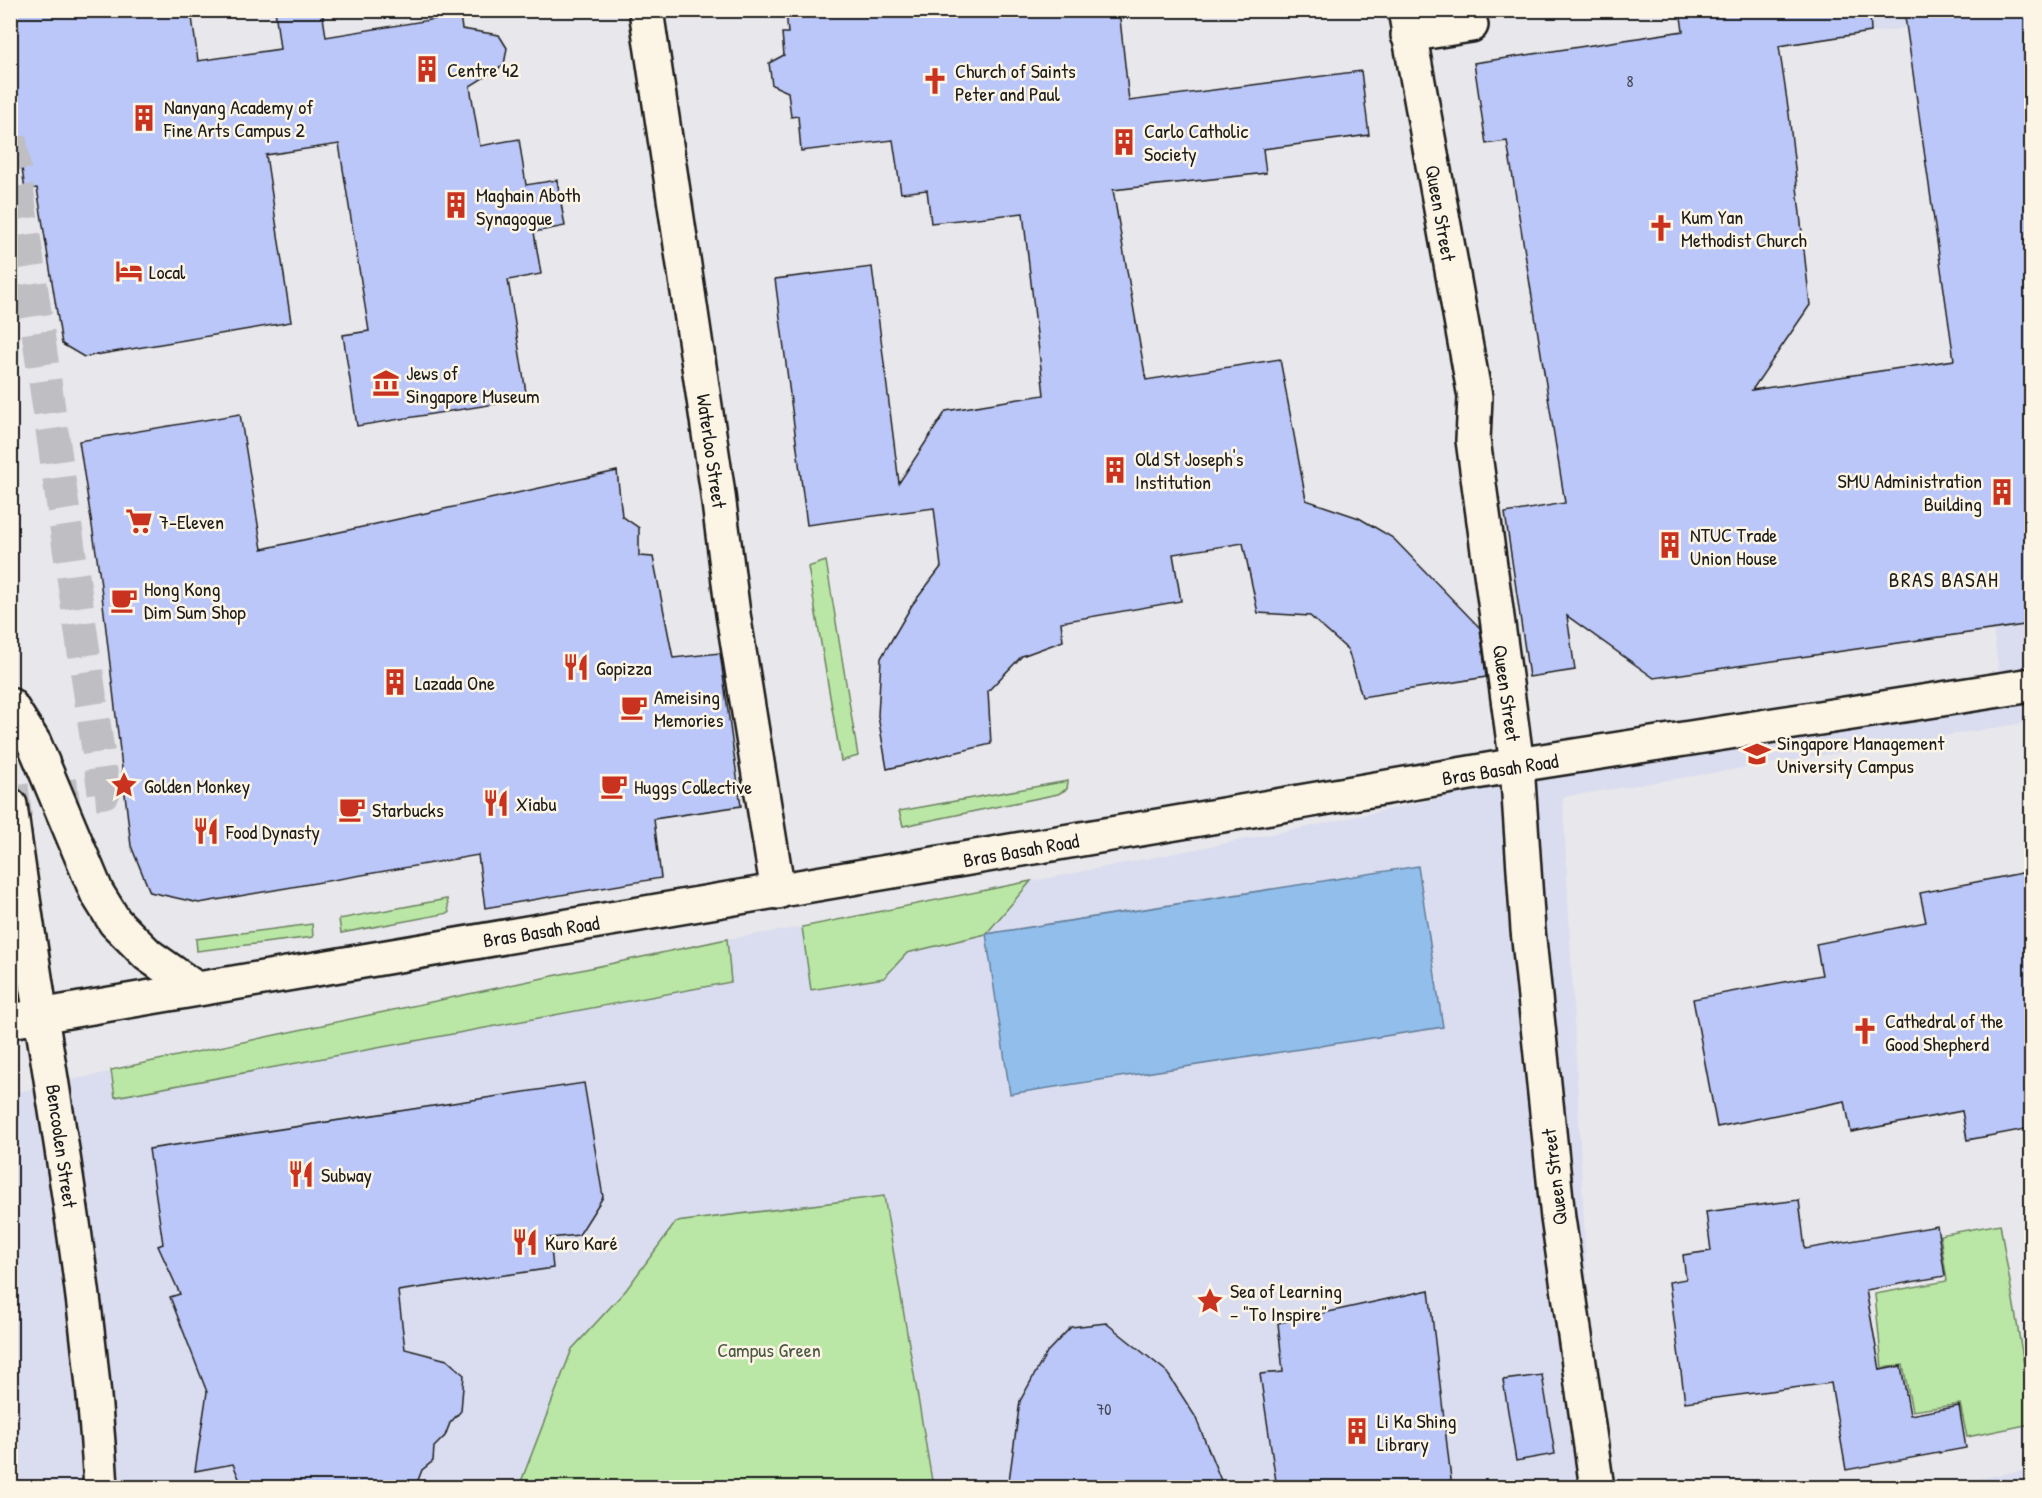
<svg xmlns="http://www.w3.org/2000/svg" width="2042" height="1498" font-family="'Patrick Hand',sans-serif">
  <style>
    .built { fill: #daddef }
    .green { fill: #bae7a5; stroke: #6b8260; stroke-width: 1.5 }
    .water { fill: #91beeb; stroke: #627d98; stroke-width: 1.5 }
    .building { fill: #bac7f8; stroke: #1c1c1c; stroke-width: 1.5 }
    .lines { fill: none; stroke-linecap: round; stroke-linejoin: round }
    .pedestrian-tunnel { stroke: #bfbec2; stroke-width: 33; stroke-dasharray: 33 16; stroke-linecap: butt }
    .minor-casing { stroke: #1c1c1c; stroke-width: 38 }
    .tertiary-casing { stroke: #1c1c1c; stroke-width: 38 }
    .primary-casing { stroke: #1c1c1c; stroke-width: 38 }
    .minor { stroke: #fcf5e5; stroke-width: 33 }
    .tertiary { stroke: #fcf5e5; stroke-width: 33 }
    .primary { stroke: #fcf5e5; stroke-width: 33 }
    .labels { text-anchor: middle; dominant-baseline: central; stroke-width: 5; stroke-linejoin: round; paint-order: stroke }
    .number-label { font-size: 16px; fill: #444753 }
    .poi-label { font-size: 20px; fill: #1c1c1c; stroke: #fcf5e5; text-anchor: start }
    .street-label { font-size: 20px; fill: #1c1c1c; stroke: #fcf5e5 }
    .park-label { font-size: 20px; fill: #4b5945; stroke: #fcf5e5 }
    .neighbourhood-label { font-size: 21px; letter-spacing: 1.5px; fill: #1c1c1c; stroke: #fcf5e5 }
  </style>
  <rect width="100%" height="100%" fill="#e8e7eb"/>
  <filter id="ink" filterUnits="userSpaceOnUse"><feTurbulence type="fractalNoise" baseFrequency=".0167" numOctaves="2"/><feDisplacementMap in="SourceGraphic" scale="12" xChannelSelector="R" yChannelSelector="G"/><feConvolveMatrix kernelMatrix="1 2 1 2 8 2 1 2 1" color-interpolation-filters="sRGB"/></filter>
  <g filter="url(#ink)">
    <g class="built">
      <path d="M1842,11H2031V722L1563,797L1597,1487L11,1488V1093L727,939L802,927L1317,825L1494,786L2003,700L1907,28L1845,36Z"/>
      <path d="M2031,1469V1487H1937L2013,1472Z"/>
    </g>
    <g class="green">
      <path d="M826,561L858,756L841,761L808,567Z"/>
      <path d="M1068,781L1067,789L1058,794L903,826L899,811Z"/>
      <path d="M1031,881L986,934L907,953L884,978L811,990L802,927Z"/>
      <path d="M447,899L449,913L341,933L339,919Z"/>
      <path d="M312,924L313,937L197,951L196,939Z"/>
      <path d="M727,939L731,982L115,1097L111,1070Z"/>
      <path d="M884,1196L933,1487H519L572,1349L626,1290L676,1222Z"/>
      <path d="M2000,1224L2031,1405V1424L1967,1437L1960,1404L1912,1411L1903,1365L1882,1368L1875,1294L1947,1281L1940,1235Z"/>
    </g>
    <path class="water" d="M1418,866L1443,1027L1010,1094L986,934Z"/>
    <g class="building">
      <path d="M10,10H191L198,61L280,49L275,10H322L326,37L460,15L462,29L499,35L507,48L504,65L470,86L480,146L519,139L526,185L557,180L565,226L534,232L541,274L508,280L527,399L357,426L343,335L369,331L339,144L266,155L291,322L84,357L62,344L37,188L25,190L10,82Z"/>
      <path d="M786,10H1119L1129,101L1361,71L1369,135L1263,149L1266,173L1113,190L1146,380L1280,359L1306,500L1359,518L1393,538L1480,628L1486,677L1362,697L1348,650L1310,616L1258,613L1243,543L1173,554L1181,601L1061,622L1063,641L1022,656L988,691L991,744L887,769L878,716L881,658L912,605L941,567L934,508L807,525L775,279L872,267L899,483L946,411L1044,395L1023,213L931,223L927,190L901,193L893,140L801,151L798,116L791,117L788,92L772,85L769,63L784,55L782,33H788Z"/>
      <path d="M1680,10H1870L1871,32L1779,46L1789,114L1810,305L1752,390L1954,360L1904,10H2031V624L1654,678L1567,616L1575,670L1529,677L1505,513L1565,503L1507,141L1486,144L1474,63L1683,31Z"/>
      <path d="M240,414L262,549L617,471L622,516L639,528V556L653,557L673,658L720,653L741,806L654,819L661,878L485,908L478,855L199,903L150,892L131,846L100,578L79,441Z"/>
      <path d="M2027,872L2031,897V1128L1967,1140L1962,1111L1851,1132L1845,1101L1717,1127L1693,999L1822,975L1816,944L1926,922L1920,893Z"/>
      <path d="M584,1083L603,1197L579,1235L550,1238L553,1268L398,1291L405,1349L447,1360L464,1375L461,1411L450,1423L445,1436L434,1447L433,1461L422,1470L415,1488H243L233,1464L195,1471L207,1392L170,1297L180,1294L158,1246L163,1244L149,1149Z"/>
      <path d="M1799,1200L1805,1249L1937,1226L1945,1276L1866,1290L1880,1370L1901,1366L1910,1415L1959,1406L1966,1448L1846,1470L1831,1383L1685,1402L1669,1282L1686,1279L1683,1255L1711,1251L1706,1212Z"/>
      <path d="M1429,1290L1452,1488H1277L1260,1374L1283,1372L1278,1323Z"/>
      <path d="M1106,1323L1166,1371L1195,1416L1224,1488H1008L1020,1401L1047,1352L1071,1327Z"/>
      <path d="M1542,1375L1555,1454L1516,1461L1503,1380Z"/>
    </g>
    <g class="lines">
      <path class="pedestrian-tunnel" d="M10,138L104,792L10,802"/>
      <defs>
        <g id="minor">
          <path d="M646,10L717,487L733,614L778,892"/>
          <path d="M1408,35L1471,25"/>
        </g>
        <path id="tertiary" d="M1405,10L1475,397L1473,440L1517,765L1528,930L1558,1218L1597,1488"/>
        <g id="primary">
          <path d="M10,705L34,743L97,893L115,922L148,955L195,988"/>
          <path d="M10,805C39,1033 88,1258 101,1488"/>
          <path d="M10,1021L1517,765L2032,685"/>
        </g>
      </defs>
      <use href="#minor" class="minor-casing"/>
      <use href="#tertiary" class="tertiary-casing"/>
      <use href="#primary" class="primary-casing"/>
      <use href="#minor" class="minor"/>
      <use href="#tertiary" class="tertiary"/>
      <use href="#primary" class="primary"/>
    </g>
  </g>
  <defs>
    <symbol id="building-bare" viewBox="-9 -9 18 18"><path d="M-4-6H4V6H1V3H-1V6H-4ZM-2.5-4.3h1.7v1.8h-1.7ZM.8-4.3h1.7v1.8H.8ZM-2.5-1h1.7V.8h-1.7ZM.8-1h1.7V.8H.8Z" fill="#c8321e" stroke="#fcf5e5" stroke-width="2.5" paint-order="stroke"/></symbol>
    <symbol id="church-bare" viewBox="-9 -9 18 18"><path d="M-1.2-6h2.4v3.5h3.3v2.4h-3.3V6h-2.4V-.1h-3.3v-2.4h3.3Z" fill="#c8321e" stroke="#fcf5e5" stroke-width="2.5" paint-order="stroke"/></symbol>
    <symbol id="hotel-bare" viewBox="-9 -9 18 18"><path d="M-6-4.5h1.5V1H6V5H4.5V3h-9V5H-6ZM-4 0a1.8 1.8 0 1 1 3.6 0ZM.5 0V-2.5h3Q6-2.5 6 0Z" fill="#c8321e" stroke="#fcf5e5" stroke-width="2.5" paint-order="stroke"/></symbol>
    <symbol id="museum-bare" viewBox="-9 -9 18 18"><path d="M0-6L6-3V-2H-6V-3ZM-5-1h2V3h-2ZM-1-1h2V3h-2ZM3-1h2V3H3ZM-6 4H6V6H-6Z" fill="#c8321e" stroke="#fcf5e5" stroke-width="2.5" paint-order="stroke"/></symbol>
    <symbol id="supermarket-bare" viewBox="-9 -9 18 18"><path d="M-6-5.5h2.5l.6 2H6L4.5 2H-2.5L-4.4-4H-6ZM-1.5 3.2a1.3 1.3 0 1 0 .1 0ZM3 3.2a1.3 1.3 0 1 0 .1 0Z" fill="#c8321e" stroke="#fcf5e5" stroke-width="2.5" paint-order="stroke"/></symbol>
    <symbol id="cafe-bare" viewBox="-9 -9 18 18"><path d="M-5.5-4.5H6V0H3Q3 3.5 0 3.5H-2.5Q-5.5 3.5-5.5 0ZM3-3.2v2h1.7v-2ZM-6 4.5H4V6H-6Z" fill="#c8321e" stroke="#fcf5e5" stroke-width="2.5" paint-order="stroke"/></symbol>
    <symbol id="restaurant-bare" viewBox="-9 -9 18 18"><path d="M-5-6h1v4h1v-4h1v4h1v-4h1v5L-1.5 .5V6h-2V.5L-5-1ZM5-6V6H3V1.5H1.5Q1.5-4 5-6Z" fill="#c8321e" stroke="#fcf5e5" stroke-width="2.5" paint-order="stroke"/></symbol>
    <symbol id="university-bare" viewBox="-9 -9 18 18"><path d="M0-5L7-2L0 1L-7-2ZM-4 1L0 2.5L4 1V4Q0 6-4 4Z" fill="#c8321e" stroke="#fcf5e5" stroke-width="2.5" paint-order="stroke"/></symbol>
    <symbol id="sight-bare" viewBox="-9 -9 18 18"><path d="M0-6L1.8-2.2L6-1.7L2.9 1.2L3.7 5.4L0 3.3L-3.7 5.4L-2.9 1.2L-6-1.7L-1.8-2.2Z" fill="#c8321e" stroke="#fcf5e5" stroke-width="2.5" paint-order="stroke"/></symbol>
  </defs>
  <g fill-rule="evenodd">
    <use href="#building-bare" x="408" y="50" width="38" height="38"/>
    <use href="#church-bare" x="916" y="62" width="38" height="38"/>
    <use href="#building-bare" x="125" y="99" width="38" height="38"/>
    <use href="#building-bare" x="1105" y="123" width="38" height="38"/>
    <use href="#building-bare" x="437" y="186" width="38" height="38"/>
    <use href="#church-bare" x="1642" y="209" width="38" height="38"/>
    <use href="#hotel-bare" x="110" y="252" width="38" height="38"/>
    <use href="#museum-bare" x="367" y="364" width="38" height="38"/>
    <use href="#building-bare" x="1096" y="451" width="38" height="38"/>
    <use href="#building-bare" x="1983" y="473" width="38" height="38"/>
    <use href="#supermarket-bare" x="120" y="502" width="38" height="38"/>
    <use href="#building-bare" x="1651" y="526" width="38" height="38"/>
    <use href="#cafe-bare" x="105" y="581" width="38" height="38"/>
    <use href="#restaurant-bare" x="557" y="648" width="38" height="38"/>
    <use href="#building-bare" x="376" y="663" width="38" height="38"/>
    <use href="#cafe-bare" x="615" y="688" width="38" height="38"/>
    <use href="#university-bare" x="1738" y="735" width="38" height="38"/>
    <use href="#sight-bare" x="105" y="766" width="38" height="38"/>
    <use href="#cafe-bare" x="595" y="767" width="38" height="38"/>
    <use href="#restaurant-bare" x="477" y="784" width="38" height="38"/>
    <use href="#cafe-bare" x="333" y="790" width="38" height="38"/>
    <use href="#restaurant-bare" x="187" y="812" width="38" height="38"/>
    <use href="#church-bare" x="1846" y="1012" width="38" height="38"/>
    <use href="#restaurant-bare" x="282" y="1155" width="38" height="38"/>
    <use href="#restaurant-bare" x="506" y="1223" width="38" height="38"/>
    <use href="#sight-bare" x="1191" y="1282" width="38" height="38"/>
    <use href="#building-bare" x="1338" y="1412" width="38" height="38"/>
  </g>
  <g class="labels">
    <g class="number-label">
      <text x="1630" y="81">8</text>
      <text x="1104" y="1409">70</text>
    </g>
    <g class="poi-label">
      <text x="447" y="69">Centre 42</text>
      <text x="955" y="70">Church of Saints<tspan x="955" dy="23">Peter and Paul</tspan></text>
      <text x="164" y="106">Nanyang Academy of<tspan x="164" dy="23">Fine Arts Campus 2</tspan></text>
      <text x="1144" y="130">Carlo Catholic<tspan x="1144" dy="23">Society</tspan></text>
      <text x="476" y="194">Maghain Aboth<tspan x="476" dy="23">Synagogue</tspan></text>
      <text x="1681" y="216">Kum Yan<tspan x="1681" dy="23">Methodist Church</tspan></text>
      <text x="149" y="271">Local</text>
      <text x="406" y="372">Jews of<tspan x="406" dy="23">Singapore Museum</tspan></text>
      <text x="1135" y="458">Old St Joseph's<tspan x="1135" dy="23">Institution</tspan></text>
      <text x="1982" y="480" text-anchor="end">SMU Administration<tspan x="1982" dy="23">Building</tspan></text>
      <text x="159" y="521">7-Eleven</text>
      <text x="1690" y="534">NTUC Trade<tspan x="1690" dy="23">Union House</tspan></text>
      <text x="144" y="588">Hong Kong<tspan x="144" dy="23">Dim Sum Shop</tspan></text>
      <text x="596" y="667">Gopizza</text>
      <text x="415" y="682">Lazada One</text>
      <text x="654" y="696">Ameising<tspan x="654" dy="23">Memories</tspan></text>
      <text x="1777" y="742">Singapore Management<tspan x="1777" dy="23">University Campus</tspan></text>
      <text x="144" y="785">Golden Monkey</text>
      <text x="634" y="786">Huggs Collective</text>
      <text x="516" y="803">Xiabu</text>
      <text x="372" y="809">Starbucks</text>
      <text x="226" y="831">Food Dynasty</text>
      <text x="1885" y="1020">Cathedral of the<tspan x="1885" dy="23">Good Shepherd</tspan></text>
      <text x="321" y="1174">Subway</text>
      <text x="545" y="1242">Kuro Karé</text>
      <text x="1230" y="1290">Sea of Learning<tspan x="1230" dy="23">– "To Inspire"</tspan></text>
      <text x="1377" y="1420">Li Ka Shing<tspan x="1377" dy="23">Library</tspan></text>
    </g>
    <g class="street-label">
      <text transform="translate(1441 213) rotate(80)">Queen Street</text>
      <text transform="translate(712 451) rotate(82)">Waterloo Street</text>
      <text transform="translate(1507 693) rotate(82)">Queen Street</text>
      <text transform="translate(1500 769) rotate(-9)">Bras Basah Road</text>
      <text transform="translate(1021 850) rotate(-10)">Bras Basah Road</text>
      <text transform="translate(541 931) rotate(-9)">Bras Basah Road</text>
      <text transform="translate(62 1146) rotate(82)">Bencoolen Street</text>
      <text transform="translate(1554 1177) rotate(-97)">Queen Street</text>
    </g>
    <g class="park-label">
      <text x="769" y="1349">Campus Green</text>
    </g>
    <g class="neighbourhood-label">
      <text x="1944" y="579">BRAS BASAH</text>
    </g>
  </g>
  <rect width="2042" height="1498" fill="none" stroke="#fcf5e5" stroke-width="36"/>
  <rect x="18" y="18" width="2006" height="1462" fill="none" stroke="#1c1c1c" stroke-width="2" filter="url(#ink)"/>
</svg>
